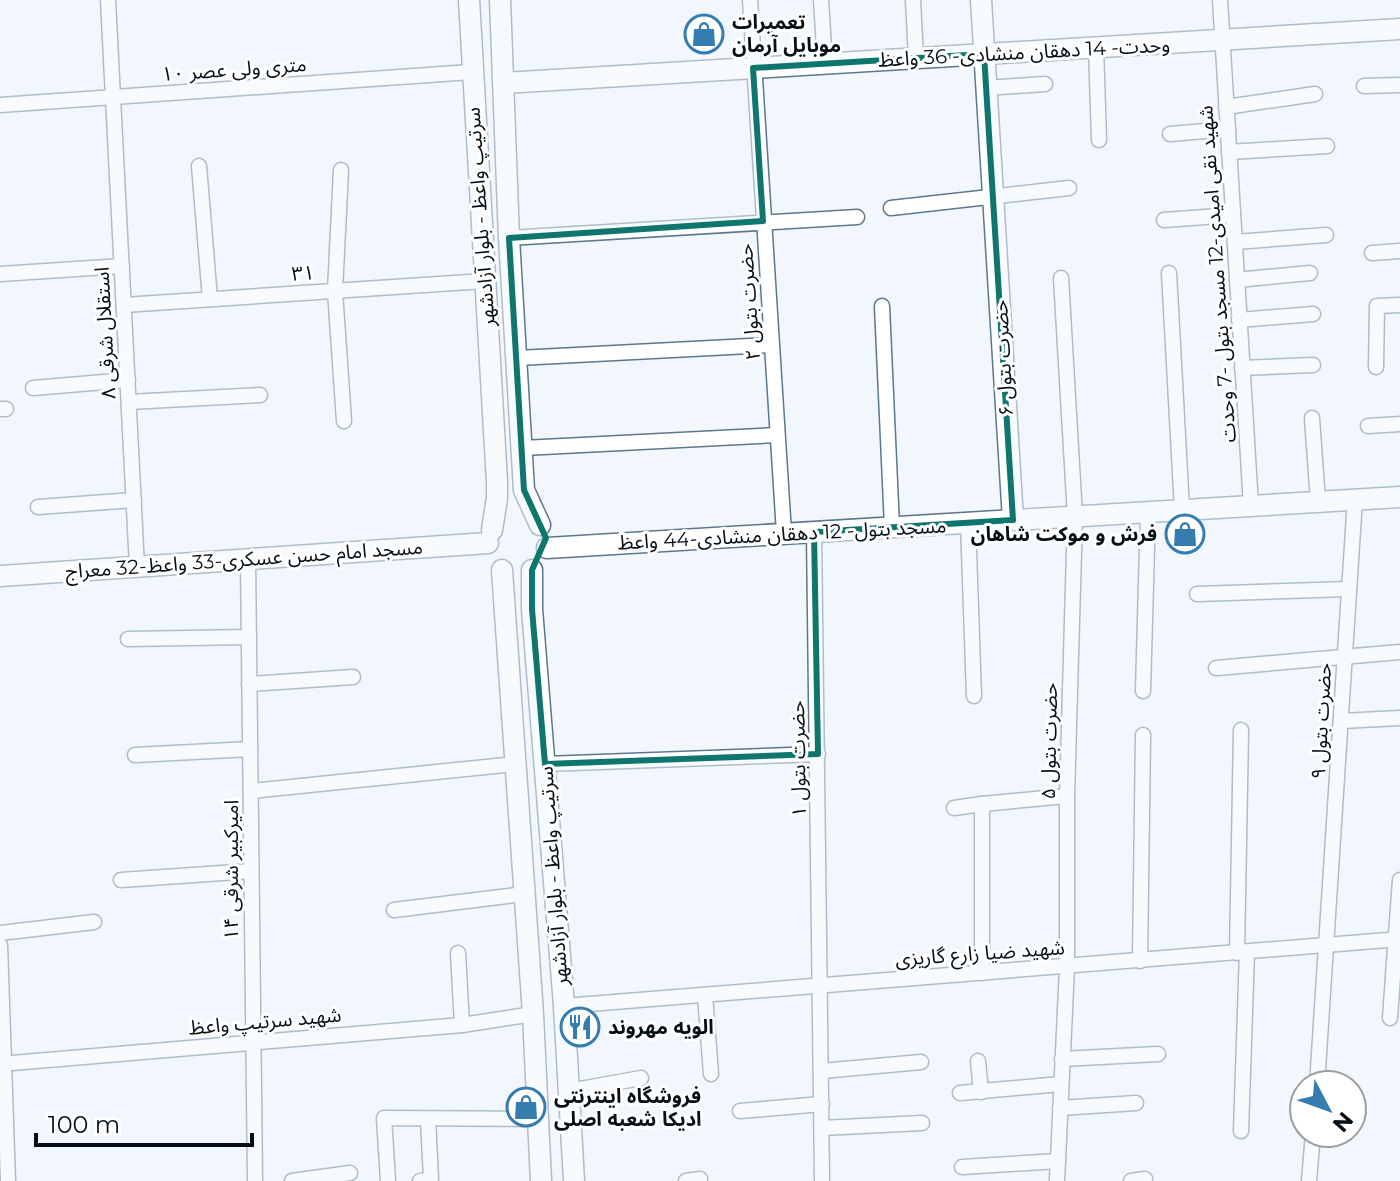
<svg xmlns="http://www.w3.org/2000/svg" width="1400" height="1181" font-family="Montserrat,'Noto Sans Arabic',sans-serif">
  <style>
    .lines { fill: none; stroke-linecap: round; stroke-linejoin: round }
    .street-casing { stroke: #5d778c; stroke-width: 17 }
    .secondary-casing { stroke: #5d778c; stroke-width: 23 }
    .street { stroke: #fff; stroke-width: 14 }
    .secondary { stroke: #fff; stroke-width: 20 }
    .marked { fill: none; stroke: #0f766e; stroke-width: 6; stroke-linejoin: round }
    .labels { text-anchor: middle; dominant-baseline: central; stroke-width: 6; stroke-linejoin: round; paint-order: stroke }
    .poi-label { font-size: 20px; font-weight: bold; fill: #060f16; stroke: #fff; text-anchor: start }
    .street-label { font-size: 20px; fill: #060f16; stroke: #fff }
  </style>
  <rect width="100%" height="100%" fill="#f1f7fc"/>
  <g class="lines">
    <defs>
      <g id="street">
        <path d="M108,0L137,567"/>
        <path d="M750,0L784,533"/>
        <path d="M821,0L825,64"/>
        <path d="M913,0L916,58"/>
        <path d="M1220,0L1251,506"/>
        <path d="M1096,47L1099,140"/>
        <path d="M1364,86L1400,85"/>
        <path d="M986,88L1045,84"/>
        <path d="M0,105L471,72"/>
        <path d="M1226,107L1315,94"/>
        <path d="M1170,134L1228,129"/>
        <path d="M1229,152L1327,146"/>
        <path d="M199,166L210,299"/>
        <path d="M341,170L335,291L344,421"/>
        <path d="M891,208L1069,188"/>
        <path d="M1164,220L1233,215"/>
        <path d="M509,238L857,217"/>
        <path d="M1235,242L1326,235"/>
        <path d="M1372,253L1400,251"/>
        <path d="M1169,273L1182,509"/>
        <path d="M0,274L122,266"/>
        <path d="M1237,280L1310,273"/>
        <path d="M124,305L484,281"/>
        <path d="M882,306L892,527"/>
        <path d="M1239,320L1313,314"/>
        <path d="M518,358L771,345"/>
        <path d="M1376,367L1377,306L1400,305"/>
        <path d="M1242,368L1313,365"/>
        <path d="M33,388L128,380"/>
        <path d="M129,402L260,395"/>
        <path d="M0,409H6"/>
        <path d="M1312,418L1318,502"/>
        <path d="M1368,426L1400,424"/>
        <path d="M523,448L777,435"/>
        <path d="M38,507L134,500"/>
        <path d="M968,522L974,696"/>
        <path d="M814,532L822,1181"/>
        <path d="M248,559L255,1181"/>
        <path d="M1197,594L1349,589"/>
        <path d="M128,639L249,637"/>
        <path d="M1216,668L1400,652"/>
        <path d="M249,684L353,677"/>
        <path d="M1143,691L1148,512"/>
        <path d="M1341,721L1400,718"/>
        <path d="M135,755L250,749"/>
        <path d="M545,764L818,754"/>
        <path d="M251,791L515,764"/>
        <path d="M954,808L982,804"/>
        <path d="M121,880L251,871"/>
        <path d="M394,910L524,894"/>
        <path d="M0,933L94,922"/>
        <path d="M0,945L8,1181"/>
        <path d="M458,953L462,1025"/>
        <path d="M1237,953L1241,730"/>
        <path d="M1140,961L1143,735"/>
        <path d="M982,973V804L1067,796"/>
        <path d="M705,995L711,1074"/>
        <path d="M564,1006L1400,939"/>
        <path d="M1390,1018L1400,880"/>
        <path d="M1062,1059L1158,1054"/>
        <path d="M978,1061L981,1092"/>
        <path d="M0,1064L462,1025L533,1014"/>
        <path d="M822,1071L921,1062"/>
        <path d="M1317,1085L1355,499"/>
        <path d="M569,1091L641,1078"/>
        <path d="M960,1093L1061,1084"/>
        <path d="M1060,1108L1136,1103"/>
        <path d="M740,1111L822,1104"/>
        <path d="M822,1128L922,1123"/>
        <path d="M1241,1131L1247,952"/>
        <path d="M962,1167L1058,1161"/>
        <path d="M292,1181L350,1173"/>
        <path d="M388,1181L384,1118L538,1119"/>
        <path d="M420,1181L431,1179L428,1119"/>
        <path d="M686,1181L700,1179"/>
        <path d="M1057,1181L1067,967V796L1075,516L1061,278"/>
        <path d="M1131,1181L1145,1179"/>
        <path d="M1309,1181L1313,1133"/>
      </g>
      <g id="secondary">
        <path d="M469,0L497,482V498L492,530"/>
        <path d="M500,0L509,238L524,490L540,525"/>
        <path d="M981,0L1013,520"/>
        <path d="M505,83L1400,29"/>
        <path d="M547,548L1400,497"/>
        <path d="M502,570L533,1014L541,1181"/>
        <path d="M532,570V609L564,1006L574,1181"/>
        <path d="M0,576L488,543"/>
      </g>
    </defs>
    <use href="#street" class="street-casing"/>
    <use href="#secondary" class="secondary-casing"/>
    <use href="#street" class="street"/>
    <use href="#secondary" class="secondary"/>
  </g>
  <path d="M0 0H1400V1181H0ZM984,54L1013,520L814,532L818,754L545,764L532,609V570L546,538L524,490L509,238L763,221L753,68Z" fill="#f1f7fc" fill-opacity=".55" fill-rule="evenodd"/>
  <path class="marked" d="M984,54L1013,520L814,532L818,754L545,764L532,609V570L546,538L524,490L509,238L763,221L753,68Z"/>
  <defs>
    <symbol id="shop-ring" viewBox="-11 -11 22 22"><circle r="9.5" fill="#fff" stroke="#357db1" stroke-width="1.5"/><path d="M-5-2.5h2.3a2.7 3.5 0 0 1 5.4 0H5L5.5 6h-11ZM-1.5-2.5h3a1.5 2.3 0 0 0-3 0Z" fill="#357db1"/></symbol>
    <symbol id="restaurant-ring" viewBox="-11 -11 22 22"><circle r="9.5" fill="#fff" stroke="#357db1" stroke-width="1.5"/><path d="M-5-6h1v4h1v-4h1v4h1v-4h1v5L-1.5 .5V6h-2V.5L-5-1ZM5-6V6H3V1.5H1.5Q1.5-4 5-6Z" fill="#357db1"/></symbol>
  </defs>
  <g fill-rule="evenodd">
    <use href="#shop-ring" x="682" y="12" width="44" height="44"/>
    <use href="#shop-ring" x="1163" y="512" width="44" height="44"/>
    <use href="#restaurant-ring" x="558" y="1005" width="44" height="44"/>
    <use href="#shop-ring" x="504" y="1085" width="44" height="44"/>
  </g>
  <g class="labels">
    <g class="poi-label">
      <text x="732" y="22">تعمیرات<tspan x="732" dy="23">موبایل آرمان</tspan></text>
      <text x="1157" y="534" text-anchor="end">فرش و موکت شاهان</text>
      <text x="608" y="1027">الویه مهروند</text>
      <text x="554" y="1096">فروشگاه اینترنتی<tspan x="554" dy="23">ادیکا شعبه اصلی</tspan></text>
    </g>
    <g class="street-label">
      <text transform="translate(1024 52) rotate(-3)">وحدت- 14 دهقان منشادی- 36 واعظ</text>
      <text transform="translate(234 69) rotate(-4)">۱۰ متری ولی عصر</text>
      <text transform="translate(480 217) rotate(-94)">سرتیپ واعظ - بلوار آزادشهر</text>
      <text transform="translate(303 273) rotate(-4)">۳۱</text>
      <text transform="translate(1217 274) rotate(-94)">شهید نقی امیدی-12 مسجد بتول -7 وحدت</text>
      <text transform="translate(749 302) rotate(-94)">حضرت بتول ۲</text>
      <text transform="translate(105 333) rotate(-93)">استقلال شرقی ۸</text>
      <text transform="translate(1003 358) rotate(-93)">حضرت بتول ۶</text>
      <text transform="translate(782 534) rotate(-3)">مسجد بتول- 12 دهقان منشادی-44 واعظ</text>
      <text transform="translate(244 559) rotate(-4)">مسجد امام حسن عسکری-33 واعظ-32 معراج</text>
      <text transform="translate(1321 721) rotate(-87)">حضرت بتول ۹</text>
      <text transform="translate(1049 741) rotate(-89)">حضرت بتول ۵</text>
      <text transform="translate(798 759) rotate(-91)">حضرت بتول ۱</text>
      <text transform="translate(231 870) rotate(-90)">۱۴ امیرکبیر شرقی</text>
      <text transform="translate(553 876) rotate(-94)">سرتیپ واعظ - بلوار آزادشهر</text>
      <text transform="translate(980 953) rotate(-4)">شهید ضیا زارع گاریزی</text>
      <text transform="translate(265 1021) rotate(-5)">شهید سرتیپ واعظ</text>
    </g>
  </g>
  <g transform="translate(1328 1109) rotate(131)"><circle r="38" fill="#ffffff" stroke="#9b9fa2" stroke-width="2"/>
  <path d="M0-6L14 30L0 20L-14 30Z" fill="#357db1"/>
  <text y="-12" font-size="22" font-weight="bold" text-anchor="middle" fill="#060f16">N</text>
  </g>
  <path d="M36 1133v12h216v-12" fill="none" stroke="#060f16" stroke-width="4"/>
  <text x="48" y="1133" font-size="24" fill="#060f16" stroke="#ffffff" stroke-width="6" paint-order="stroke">100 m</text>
</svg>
